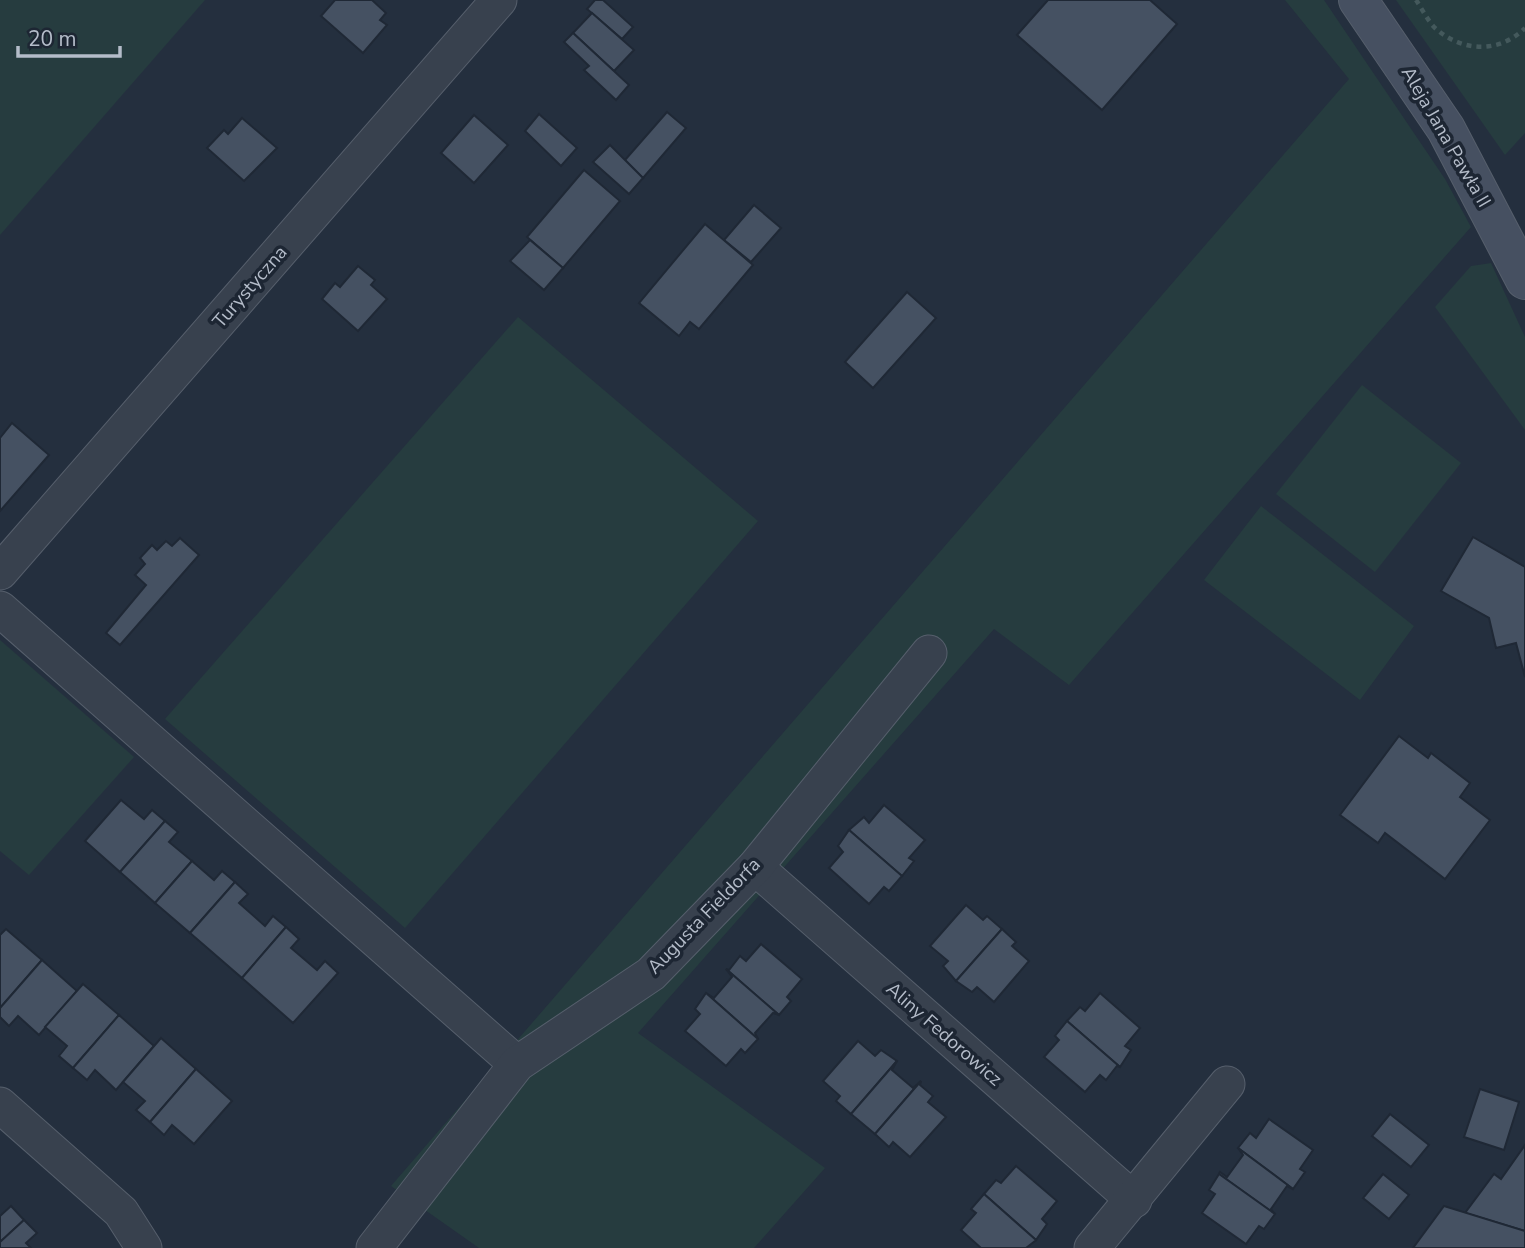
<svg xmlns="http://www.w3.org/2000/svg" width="1525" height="1248" font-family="'Nunito Sans',sans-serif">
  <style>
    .green { fill: #263c3f }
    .building { fill: #455162; stroke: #1f2835; stroke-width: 2 }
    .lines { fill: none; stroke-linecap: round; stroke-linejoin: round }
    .street-casing { stroke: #565f6c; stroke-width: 37 }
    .secondary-casing { stroke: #565f6c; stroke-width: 40 }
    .path { stroke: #44595c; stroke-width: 4.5; stroke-dasharray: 5 5; stroke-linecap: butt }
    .street { stroke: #38414e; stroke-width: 35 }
    .secondary { stroke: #465061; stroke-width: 38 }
    .labels { text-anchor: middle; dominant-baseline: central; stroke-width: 7; stroke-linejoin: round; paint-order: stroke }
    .street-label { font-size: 19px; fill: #b4bcc9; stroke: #1d2633 }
  </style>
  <rect width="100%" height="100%" fill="#242f3e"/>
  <g class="green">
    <path d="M0,0H205L0,235Z"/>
    <path d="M1285,0H1324L1445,179L1471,227L1069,685L994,629L638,1033L825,1168L754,1248H479L391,1186L1349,79Z"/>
    <path d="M1396,0H1525V133L1505,155Z"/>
    <path d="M1491,263L1525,337V430L1435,307L1471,266Z"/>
    <path d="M518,317L758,521L405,928L165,719Z"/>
    <path d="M1362,385L1461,463L1375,572L1276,494Z"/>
    <path d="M1261,506L1414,626L1360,700L1204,580Z"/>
    <path d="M0,640L134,757L29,875L0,851Z"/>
  </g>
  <g class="building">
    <path d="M335,0H372L386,13L380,20L387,25L363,53L321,16Z"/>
    <path d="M595,0H603L633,27L622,39L587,9Z"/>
    <path d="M1048,0H1150L1177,24L1102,110L1017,35Z"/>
    <path d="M592,13L634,50L614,71L573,33Z"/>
    <path d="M573,33L629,85L616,100L584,70L589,66L564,42Z"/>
    <path d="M667,112L686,128L643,178L625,160Z"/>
    <path d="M539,114L577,148L561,166L525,131Z"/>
    <path d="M474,115L508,145L474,183L441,153Z"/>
    <path d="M242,118L277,148L244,181L207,148L224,130L228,134Z"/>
    <path d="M610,145L643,178L629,194L593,162Z"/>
    <path d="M584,170L620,201L563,268L527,237Z"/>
    <path d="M754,205L781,228L751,262L724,240Z"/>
    <path d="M705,224L753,265L699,329L690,322L679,336L639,303Z"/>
    <path d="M530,240L563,268L544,290L510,261Z"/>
    <path d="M358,266L375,280L371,285L387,299L358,331L322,299L335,283L340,287Z"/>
    <path d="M907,292L936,318L873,388L845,362Z"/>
    <path d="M12,423L49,455L0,511V438Z"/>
    <path d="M1473,537L1525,567V677L1516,643L1496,648L1489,618L1441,591Z"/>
    <path d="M180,538L199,555L120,645L106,633L146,585L135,575L145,564L140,558L152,545L157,550L166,541L172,546Z"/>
    <path d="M1399,736L1428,758L1431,753L1470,783L1460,797L1490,820L1445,879L1385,833L1378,843L1340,815Z"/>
    <path d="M121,800L144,819L152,810L165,821L120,872L85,841Z"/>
    <path d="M884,805L925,840L909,858L914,861L902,876L849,830L864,817L869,823Z"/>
    <path d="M165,821L178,832L169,842L192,861L155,903L120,872Z"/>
    <path d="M849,830L902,876L889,891L884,887L869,904L829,868L843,852L838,846Z"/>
    <path d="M192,861L214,880L222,871L235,882L190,933L155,903Z"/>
    <path d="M235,882L248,894L239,903L265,926L273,916L286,927L242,978L190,933Z"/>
    <path d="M966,905L983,920L987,916L1002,929L956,981L943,966L948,961L930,946Z"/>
    <path d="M286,927L299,939L291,948L317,970L325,961L338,973L293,1023L242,978Z"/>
    <path d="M6,929L42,960L0,1008V935Z"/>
    <path d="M1002,929L1016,942L1012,946L1029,961L994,1002L977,987L972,992L956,981Z"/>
    <path d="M761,944L802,979L787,997L791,1001L779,1015L726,969L729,970L740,956L746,961Z"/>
    <path d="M42,960L77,991L39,1035L18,1016L9,1026L0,1017V1008Z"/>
    <path d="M726,969L779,1015L773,1013L755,1033L758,1039L706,993L714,998L732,977Z"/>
    <path d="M83,984L119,1015L73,1068L59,1056L67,1046L45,1027Z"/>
    <path d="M706,993L758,1039L745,1053L741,1049L726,1066L685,1031L700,1014L695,1009Z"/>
    <path d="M1100,993L1140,1028L1125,1046L1131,1050L1120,1067L1067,1021L1080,1007L1085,1011Z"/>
    <path d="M119,1015L154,1046L116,1090L95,1070L87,1080L73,1068Z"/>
    <path d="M1067,1021L1120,1067L1117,1066L1106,1080L1100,1075L1085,1092L1044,1057L1059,1040L1055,1036Z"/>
    <path d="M161,1038L196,1069L150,1122L136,1110L145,1101L123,1082Z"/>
    <path d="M858,1041L875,1056L881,1050L897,1061L851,1114L836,1101L840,1096L823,1081Z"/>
    <path d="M897,1061L892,1070L913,1088L921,1081L875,1134L851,1114Z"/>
    <path d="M196,1069L232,1101L194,1144L172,1125L164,1135L150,1122Z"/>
    <path d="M921,1081L920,1085L933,1096L928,1102L946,1117L910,1157L893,1142L889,1147L875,1134Z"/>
    <path d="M1480,1089L1519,1102L1504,1150L1464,1137Z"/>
    <path d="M1390,1114L1429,1145L1411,1167L1372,1136Z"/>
    <path d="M1269,1119L1313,1150L1300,1169L1305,1172L1293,1189L1238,1148L1250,1133L1256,1138Z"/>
    <path d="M1525,1145V1231L1465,1213L1494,1174L1501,1179Z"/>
    <path d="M1238,1148L1293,1189L1287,1186L1271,1209L1275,1214L1219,1174L1220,1172L1227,1177L1243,1155Z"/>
    <path d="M1016,1166L1057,1201L1042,1219L1047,1224L1036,1240L984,1194L996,1180L1001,1183Z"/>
    <path d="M1219,1174L1275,1214L1264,1229L1259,1226L1246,1244L1202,1213L1215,1194L1209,1190Z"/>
    <path d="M1383,1174L1409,1195L1389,1219L1363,1198Z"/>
    <path d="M984,1194L1036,1240L1035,1241L1026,1248H981L961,1230L976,1213L971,1209Z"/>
    <path d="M11,1206L24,1220L0,1242V1216Z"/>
    <path d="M1444,1206L1525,1231V1248H1413Z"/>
    <path d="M24,1220L37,1233L26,1243L31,1248H0V1242Z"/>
  </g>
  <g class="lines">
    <defs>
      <g id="street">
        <path d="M0,572L499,0"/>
        <path d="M0,609L517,1064"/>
        <path d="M755,867L1134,1200"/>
        <path d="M0,1105L121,1212L144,1248"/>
        <path d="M374,1248L517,1064L651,974L755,867L929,653"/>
        <path d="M1092,1248L1227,1084"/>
      </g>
      <path id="secondary" d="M1358,0L1446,129L1525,280"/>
    </defs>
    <use href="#street" class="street-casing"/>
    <use href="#secondary" class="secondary-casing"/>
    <path class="path" d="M1416,0C1422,9 1428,21 1435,28C1463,53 1500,53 1525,28"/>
    <use href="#street" class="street"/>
    <use href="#secondary" class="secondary"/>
  </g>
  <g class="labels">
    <g class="street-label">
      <text transform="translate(1446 137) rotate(60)">Aleja Jana Pawła II</text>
      <text transform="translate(250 287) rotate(-49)">Turystyczna</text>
      <text transform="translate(704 916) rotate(-46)">Augusta Fieldorfa</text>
      <text transform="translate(944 1034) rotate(41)">Aliny Fedorowicz</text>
    </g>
  </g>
  <path d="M18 46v10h102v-10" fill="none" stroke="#b4bcc9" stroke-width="3.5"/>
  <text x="28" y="46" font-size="21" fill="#b4bcc9" stroke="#1d2633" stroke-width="5" paint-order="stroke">20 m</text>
</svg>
